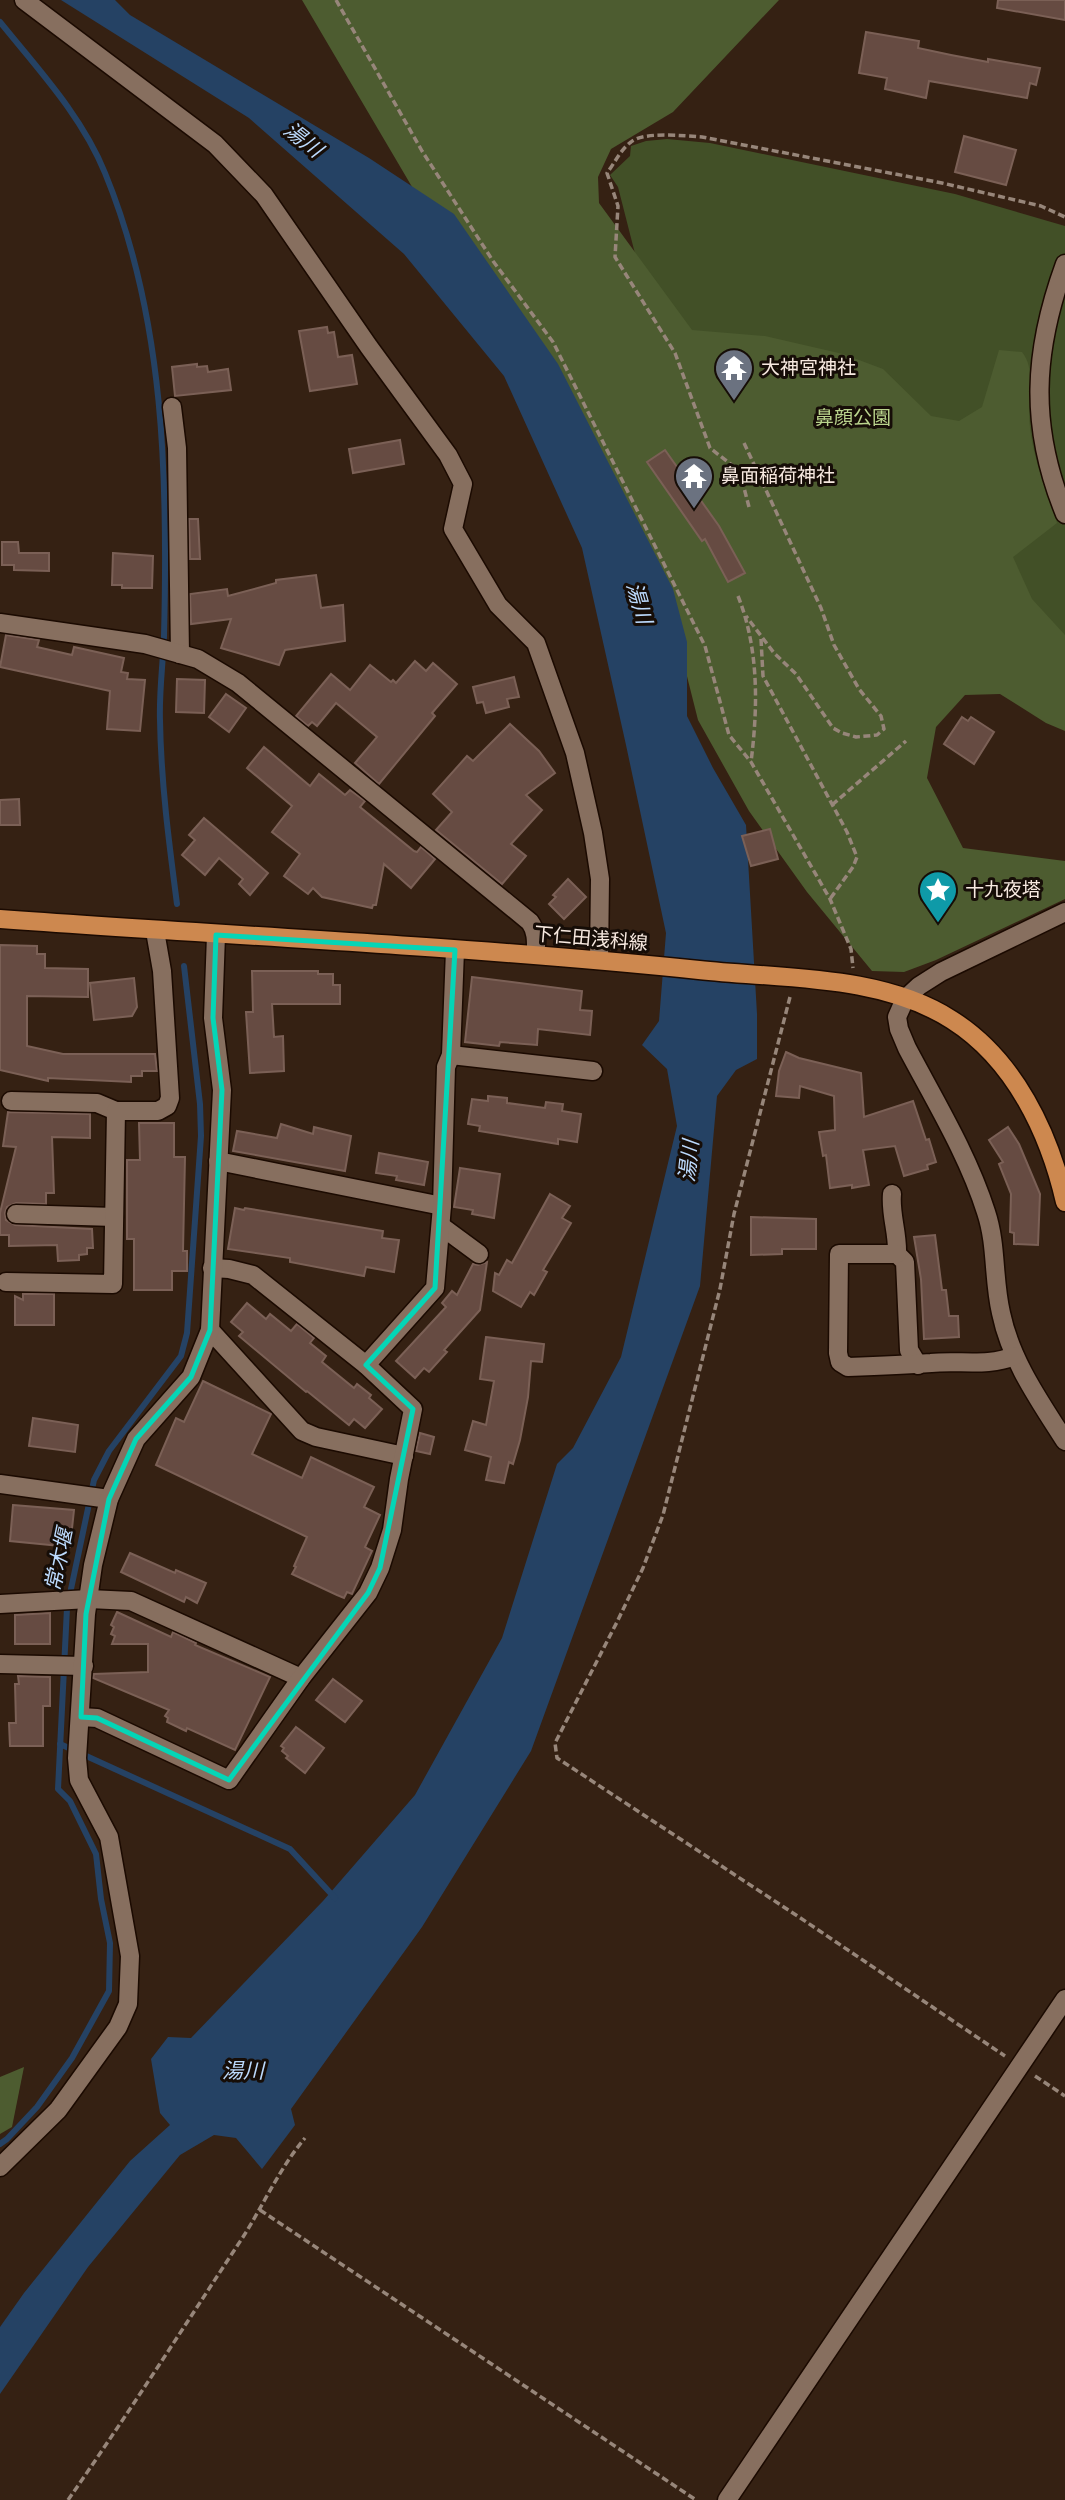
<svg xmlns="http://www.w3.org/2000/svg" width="1065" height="2500" font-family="'Nunito Sans','Noto Sans JP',sans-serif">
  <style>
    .green { fill: #425027 }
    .forest { fill: #4d5c30 }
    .water { fill: #254264 }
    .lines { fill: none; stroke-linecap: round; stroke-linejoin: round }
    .stream { stroke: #254264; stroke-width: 6 }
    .building { fill: #664b42; stroke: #7b6056; stroke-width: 2 }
    .minor-casing { stroke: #1b0a01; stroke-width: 21 }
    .major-casing { stroke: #1b0a01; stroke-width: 21 }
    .path { stroke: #97867a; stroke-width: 3.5; stroke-dasharray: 7 3.5; stroke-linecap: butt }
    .minor { stroke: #876f5f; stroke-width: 18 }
    .major { stroke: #cd884f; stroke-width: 18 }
    .marked { fill: none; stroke: #05d5b6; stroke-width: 5; stroke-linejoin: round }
    .labels { text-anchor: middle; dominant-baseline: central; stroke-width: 6; stroke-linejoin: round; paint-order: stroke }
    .poi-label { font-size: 19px; fill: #f7e9e0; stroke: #160d07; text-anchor: start }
    .park-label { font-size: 19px; fill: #bad48d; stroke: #160d07 }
    .street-label { font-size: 19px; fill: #f7e9e0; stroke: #160d07 }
    .water-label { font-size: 21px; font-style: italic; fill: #bcdafd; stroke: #160d07 }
  </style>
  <rect width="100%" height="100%" fill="#352113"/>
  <path class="green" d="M667,139L710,143L955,194L1065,226V715L642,281L618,187L610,175L630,156L631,146L646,141Z"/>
  <g class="forest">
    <path d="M302,0H779L673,112L611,149L598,177L599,203L692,330L765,336L843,354L883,369L931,416L959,421L982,407L999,350L1022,352C1035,369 1029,390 1029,410C1029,450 1045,486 1057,523L1013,557L1032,599L1065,635V731L1046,723L1000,694L965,695L936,727L927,778L963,848L1065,861V899L936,960L904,972L872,971L807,892L749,811L698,720L665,589L418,197Z"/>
    <path d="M24,2067L12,2127L0,2134V2077Z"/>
  </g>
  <path class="water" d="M61,0H115L130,15L369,158L454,214L558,364L673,589L687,642V716L713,768L746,825L757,1014V1059L736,1070L717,1096L700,1286L531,1751L422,1927L291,2109L295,2125L262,2169L236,2138L214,2135L180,2155L88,2267L0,2394V2327L24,2293L130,2161L170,2125L160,2113L151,2059L168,2037L191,2038L323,1901L415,1795L502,1638L557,1464L573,1448L621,1357L677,1126L667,1069L642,1045L659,1021L666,933L626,745L582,548L504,376L404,254L249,118Z"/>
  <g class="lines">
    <g class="stream">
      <path d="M0,22C38,69 82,116 105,173C165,319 168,480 164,636C163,664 159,692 160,720C161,782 169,843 177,904"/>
      <path d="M60,1744L290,1849L335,1898"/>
      <path d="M0,2144L7,2139L37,2107L72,2058L109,1991L110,1943L101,1899L96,1854L70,1801L58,1789L67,1608L94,1480L109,1451L181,1356L187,1333L201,1136L200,1104L184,966"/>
    </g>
  </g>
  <g class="building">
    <path d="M998,0H1065V20L997,8Z"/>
    <path d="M866,32L919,41L918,48L951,55L988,62V59L1040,68L1036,85L1030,83L1027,98L929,81L926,98L885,89L887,78L859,73Z"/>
    <path d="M964,136L1016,150L1006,185L955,172Z"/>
    <path d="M327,327L328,333L334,332L338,357L352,355L357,384L310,391L299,331Z"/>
    <path d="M197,364V367L207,366L208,372L228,369L231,390L175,396L172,367Z"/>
    <path d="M400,440L404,464L353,473L349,449Z"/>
    <path d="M665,450L719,526L745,573L728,582L705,539L702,541L647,462Z"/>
    <path d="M189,519H198L200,559H190Z"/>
    <path d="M2,542H18L19,553H49V571L14,570V565H2Z"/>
    <path d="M113,553L153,556L152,588H122V585H112Z"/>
    <path d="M316,575L321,608L343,605L345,641L285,650L279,665L221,648L231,619L191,624L190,594L227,589L228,596L276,583V580Z"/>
    <path d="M6,635L39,640L37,647L72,655L74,647L124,658L121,672L128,673L127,679L145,680L140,731L107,729L110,691L0,667Z"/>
    <path d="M415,661L426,671L433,663L457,684L432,713L435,716L379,784L355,763L377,737L336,703L317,726L312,722L308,726L296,716L331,674L350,690L370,665L391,682L393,680L396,683Z"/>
    <path d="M514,677L519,697L507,699L509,707L486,713L483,702L477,703L473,687Z"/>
    <path d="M177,679L205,680L204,713L176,712Z"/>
    <path d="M226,694L246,708L229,732L209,717Z"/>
    <path d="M962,717L968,721L971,717L994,732L974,764L944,744Z"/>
    <path d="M510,724L539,751L555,773L526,795L542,810L511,844L526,856L502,884L436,830L452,812L433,794L467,756L473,761Z"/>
    <path d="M264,747L310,786L319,774L345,795L350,790L365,801L360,807L414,851L417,852L421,847L435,859L411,888L384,864L376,905H373L372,908L322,897L313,888L308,894L284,876L300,854L272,832L292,806L247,768Z"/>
    <path d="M19,799L20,825H0V800Z"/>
    <path d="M204,818L268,873L250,895L239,884L243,879L219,858L205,875L182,855L195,840L189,835Z"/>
    <path d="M770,829L778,859L751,866L742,836Z"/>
    <path d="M568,879L586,897L564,919L549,904L556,897L553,895Z"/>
    <path d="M0,945L37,946V954H45V968L88,969V997L27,996V1046L63,1054H155L157,1071H142V1076H131V1082L48,1078V1081L0,1070Z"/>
    <path d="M252,971H318V974H333V985H340V1004H272L274,1037L283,1036L284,1071L250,1073L246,1012H253Z"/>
    <path d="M472,977L582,991L580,1010L592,1011L590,1035L538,1029L537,1045L500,1042L499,1046L465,1042Z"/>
    <path d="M134,978L137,1007L132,1016L94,1020L90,983Z"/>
    <path d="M786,1052L799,1058L861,1073L864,1117L913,1101L926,1140L929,1139L936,1162L927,1165L928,1169L904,1176L895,1146L863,1150L869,1185L852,1188V1185L830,1188L826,1155L823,1156L819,1132L835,1130L834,1096L800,1086L799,1098L776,1096L779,1071Z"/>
    <path d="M488,1096L507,1098V1103L545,1108L546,1102L563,1104L562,1111L581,1114L577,1142L558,1139V1144L479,1131L480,1126L468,1124L472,1099L488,1101Z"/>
    <path d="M8,1112L90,1114V1138L52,1137L54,1193H46V1204L16,1203L7,1207L5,1213L6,1220L15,1225L92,1229L93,1248H87V1254L79,1255V1260L58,1261L57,1245L9,1246V1235H0V1213L16,1147L3,1146Z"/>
    <path d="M139,1123H174V1157H185L183,1251H187V1271H172V1290H134V1239H127V1160H140Z"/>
    <path d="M281,1124L313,1134L314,1127L351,1136L345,1171L233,1151L237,1131L277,1138Z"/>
    <path d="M1008,1127L1019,1144L1040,1194L1038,1245L1014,1244V1233L1010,1232L1011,1194L999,1164L1003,1162L989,1140Z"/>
    <path d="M379,1153L428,1162L424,1185L396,1180L397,1176L376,1173Z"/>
    <path d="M460,1168L500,1174L494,1218L472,1214L473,1210L454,1207Z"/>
    <path d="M550,1194L570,1206L562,1218L571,1223L543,1270L547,1272L534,1295L530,1292L521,1307L493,1291L495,1273L499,1275L507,1260L512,1263Z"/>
    <path d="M235,1208L244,1210L245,1208L383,1231L382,1238L399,1240L394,1272L366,1267L364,1276L290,1262V1258L228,1249Z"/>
    <path d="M751,1217L816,1219V1249H782V1254L751,1255Z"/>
    <path d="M935,1235L942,1290H946L949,1316H958L959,1337L924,1339L921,1279L914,1237Z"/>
    <path d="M487,1262L480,1310L444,1350L447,1352L429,1372L424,1368L415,1378L396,1361L446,1307L442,1303L452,1291L457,1295L473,1264L478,1265Z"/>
    <path d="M23,1294H54V1325H15V1296L23,1300Z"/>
    <path d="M247,1303L266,1319L270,1314L291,1331L297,1324L314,1338L310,1343L326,1356L322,1362L354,1388L357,1384L371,1395L369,1398L382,1409L365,1428L354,1419L349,1425L307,1391L306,1392L239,1336L243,1332L231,1322Z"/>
    <path d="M486,1337L544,1344L542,1362L531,1361L528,1397L520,1440L513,1464L509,1462L504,1483L486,1480L491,1457L465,1450L473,1421L486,1425L494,1381L480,1379Z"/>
    <path d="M203,1381L271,1414L252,1454L302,1478L311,1457L374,1487L364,1507L380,1515L365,1547L372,1551L352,1594L347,1592L344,1598L337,1595L292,1574L296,1567L294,1566L307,1537L156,1465L176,1418L184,1422Z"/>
    <path d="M33,1418L78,1425L75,1452L29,1446Z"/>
    <path d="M420,1433L434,1437L430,1454L416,1451Z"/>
    <path d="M13,1505L74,1510L70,1547L10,1541Z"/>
    <path d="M130,1553L175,1573L176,1570L206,1583L197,1603L186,1597L184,1602L121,1572Z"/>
    <path d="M117,1612L171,1637L173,1632L196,1643L195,1645L270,1677L235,1750L187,1728L186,1731L167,1722L168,1718L165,1716L169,1710L93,1678L94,1674L148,1672V1644H112L115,1636L111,1634L114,1627L111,1625Z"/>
    <path d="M50,1613V1644H15V1615Z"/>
    <path d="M18,1676L50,1677V1706H43V1746H10L9,1723H16L15,1684H19Z"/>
    <path d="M333,1679L362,1701L345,1722L316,1700Z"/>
    <path d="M296,1727L324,1748L305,1773L286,1758L288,1756L282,1751L284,1748L281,1746Z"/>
  </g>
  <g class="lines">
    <defs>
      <g id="minor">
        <path d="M24,0L215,144L264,195L369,347L448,455L463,484L453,529L498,605L536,643L575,753L593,833L600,879L599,960"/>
        <path d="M1065,264C1033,352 1029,426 1065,514"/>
        <path d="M172,407L177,448L180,654"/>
        <path d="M0,623L145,644L198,659L238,683L530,922C537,932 536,942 536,954"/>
        <path d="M1065,912L941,972L919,986L905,999L897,1017L899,1029L907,1048C935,1101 968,1155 986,1212C997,1245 993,1279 1001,1313C1011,1361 1039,1400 1065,1441"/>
        <path d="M451,1055L593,1071"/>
        <path d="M11,1101L97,1103L116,1111"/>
        <path d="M218,1161L442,1206"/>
        <path d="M892,1194C890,1214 898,1233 897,1254L905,1262L909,1350L918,1365"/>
        <path d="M16,1214L114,1217"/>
        <path d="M441,1226L479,1254"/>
        <path d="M897,1254H839L838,1353L840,1362L848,1367C876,1366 903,1365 931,1363C958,1360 989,1367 1014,1356"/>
        <path d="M6,1282L113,1284L116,1111H158L167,1106L170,1098L162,971L155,931"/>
        <path d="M210,1330L302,1431L316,1437L404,1456"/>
        <path d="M366,1365L435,1288L442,1206L446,1067L451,1055L455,950"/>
        <path d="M0,1484L109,1499"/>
        <path d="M0,1604L89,1599L131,1601L301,1678"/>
        <path d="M0,1664L84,1666"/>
        <path d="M81,1717L97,1718L229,1780L301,1678L368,1593L380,1568L392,1530L399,1479L413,1409L366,1365L253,1275L229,1269L212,1268"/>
        <path d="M0,2167L58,2110L118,2027L128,2004L130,1956L109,1837L79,1780L77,1758L86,1614L93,1565L109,1499L136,1439L191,1377L210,1330L222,1090L213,1018L216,935"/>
        <path d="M727,2500L1065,1999"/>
      </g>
      <path id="major" d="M0,919C233,936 466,946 699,970C780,979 881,974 952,1020C1015,1060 1049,1133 1065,1202"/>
    </defs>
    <use href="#minor" class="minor-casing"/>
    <use href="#major" class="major-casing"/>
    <g class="path">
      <path d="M336,0L422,151L493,261L553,342L705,646L729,735L751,762L830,899L851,949L853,968"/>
      <path d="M744,443L821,608L834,645L859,689L881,716L884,729L877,735L856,737L842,733L833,728L796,674L774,653L746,616"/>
      <path d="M749,507L743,484L733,466L710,448L675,353L615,257L618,206L607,173C614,164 621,149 631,142C644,131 685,136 702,137L942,183L1041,206L1065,217"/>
      <path d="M738,596C759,649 758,707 751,762"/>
      <path d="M761,639L763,676L847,832L857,857L853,867L830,899"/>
      <path d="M832,805L906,741"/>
      <path d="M790,997L734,1214L720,1289L663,1515L643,1568L617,1622L555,1743L557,1758L799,1917L1005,2056"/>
      <path d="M1035,2076L1065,2096"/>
      <path d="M260,2210L696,2500"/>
      <path d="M68,2500C128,2414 185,2325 243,2237C264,2204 279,2169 305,2138"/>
    </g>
    <use href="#minor" class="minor"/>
    <use href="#major" class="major"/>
  </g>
  <path class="marked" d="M216,935L455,950L435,1288L366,1365L413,1409L380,1568L368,1593L229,1780L97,1718L81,1717L86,1614L109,1499L136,1439L191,1377L210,1330L222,1090L213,1018Z"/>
  <defs>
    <symbol id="temple-pin" viewBox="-11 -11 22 30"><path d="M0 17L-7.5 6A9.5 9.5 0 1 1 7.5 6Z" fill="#6b7280" stroke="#160d07"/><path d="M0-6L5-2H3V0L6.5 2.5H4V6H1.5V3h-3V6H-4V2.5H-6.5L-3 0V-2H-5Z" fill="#fff"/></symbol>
    <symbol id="sight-pin" viewBox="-11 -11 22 30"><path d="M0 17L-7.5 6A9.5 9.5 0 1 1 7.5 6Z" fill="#0f9aa8" stroke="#160d07"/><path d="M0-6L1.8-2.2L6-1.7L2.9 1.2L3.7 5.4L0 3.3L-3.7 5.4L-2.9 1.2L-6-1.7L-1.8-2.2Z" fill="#fff"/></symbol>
  </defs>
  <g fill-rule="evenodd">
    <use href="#temple-pin" x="712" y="346" width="44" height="60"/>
    <use href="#temple-pin" x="672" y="454" width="44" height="60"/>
    <use href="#sight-pin" x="916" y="868" width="44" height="60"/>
  </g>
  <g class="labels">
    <g class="poi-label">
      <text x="761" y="368">大神宮神社</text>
      <text x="721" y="476">鼻面稲荷神社</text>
      <text x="965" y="890">十九夜塔</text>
    </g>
    <g class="park-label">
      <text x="853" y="418">鼻顔公園</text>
    </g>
    <g class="street-label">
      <text transform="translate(591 939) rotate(5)">下仁田浅科線</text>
    </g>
    <g class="water-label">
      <text transform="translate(303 140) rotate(38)">湯川</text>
      <text transform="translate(639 603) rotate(74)">湯川</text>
      <text transform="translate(689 1161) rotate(-84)">湯川</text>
      <text transform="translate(59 1560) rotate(-78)">常木堰</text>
      <text x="243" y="2071">湯川</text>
    </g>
  </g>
</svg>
